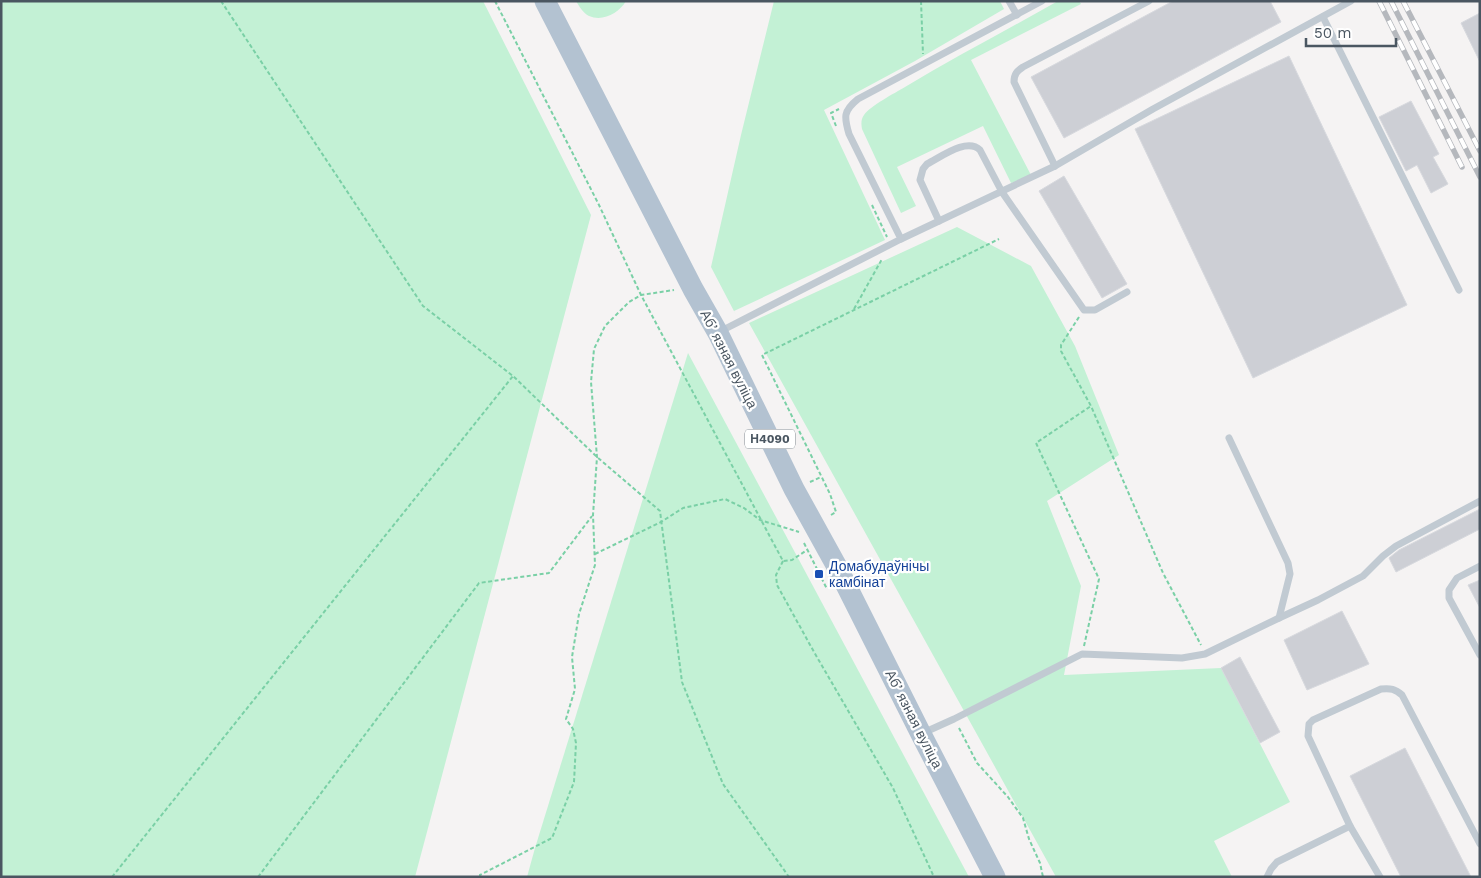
<svg xmlns="http://www.w3.org/2000/svg" width="1481" height="878" font-family="'Work Sans',sans-serif">
  <style>
    .green { fill: #c3f1d5 }
    .building { fill: #cdcfd5; stroke: #d7d9de }
    .lines { fill: none; stroke-linecap: round; stroke-linejoin: round }
    .path { stroke: #7ad0a6; stroke-width: 2; stroke-dasharray: 4 2.5; stroke-linecap: butt }
    .lane { stroke: #c1cad2; stroke-width: 7 }
    .primary { stroke: #b3c2d1; stroke-width: 21 }
    .rail-casing { stroke: #b5b8bd; stroke-width: 5.5 }
    .rail { stroke: #fff; stroke-width: 4; stroke-dasharray: 11; stroke-linecap: butt }
    .transit-dot { fill: #1a4fb4; stroke: #fff; stroke-width: 2 }
    .labels { text-anchor: middle; dominant-baseline: central; stroke-width: 4.5; stroke-linejoin: round; paint-order: stroke }
    .shield { fill: #fff; stroke: #808990; stroke-width: 1 }
    .shield-label { font-size: 12px; font-weight: bold; fill: #4a5661 }
    .street-label { font-size: 14px; fill: #4a5661; stroke: #fff }
    .transit-label { font-size: 14px; fill: #164399; stroke: #fff; text-anchor: start }
  </style>
  <rect width="100%" height="100%" fill="#f5f3f3"/>
  <g class="green">
    <path d="M1,1H483L591,215L415,877H1Z"/>
    <path d="M576,1H626C619,13 603,22 589,16C583,13 579,6 576,1Z"/>
    <path d="M774,1H1000L1004,9L915,61L824,110L885,240L734,311L736,315L711,267L741,135Z"/>
    <path d="M1058,1H1079L1081,4L971,60L1032,177L1011,183L983,126L897,167L916,206L901,213L862,129C861,124 861,119 864,115C870,106 895,93 905,87C955,57 1007,30 1058,1Z"/>
    <path d="M957,227L1031,266L1075,346L1119,455L1047,501L1081,586L1064,675L1221,668L1290,802L1214,841L1232,877H1056L749,323Z"/>
    <path d="M688,353L969,877H527L535,848Z"/>
  </g>
  <g class="building">
    <path d="M1173,1H1270L1281,22L1064,138L1031,77Z"/>
    <path d="M1480,13V62L1461,23Z"/>
    <path d="M1289,56L1407,305L1253,378L1135,129Z"/>
    <path d="M1411,101L1439,154L1433,157L1448,184L1431,193L1417,165L1406,171L1379,117Z"/>
    <path d="M1064,176L1127,284L1102,298L1039,191Z"/>
    <path d="M1480,509V529L1396,572L1389,558L1399,550Z"/>
    <path d="M1480,580V608L1468,585Z"/>
    <path d="M1342,611L1369,664L1307,690L1284,640Z"/>
    <path d="M1240,657L1280,732L1260,743L1221,668Z"/>
    <path d="M1405,748L1471,877H1401L1350,776Z"/>
  </g>
  <g class="lines">
    <g class="path">
      <path d="M221,1L423,306L513,376L597,457L660,511L682,682L723,784L789,877"/>
      <path d="M495,1L599,205L641,295L783,561L792,560L807,550"/>
      <path d="M921,1L923,54"/>
      <path d="M836,126L831,113L839,109"/>
      <path d="M872,205L887,237"/>
      <path d="M854,309L882,259"/>
      <path d="M1079,317L1061,345V351L1091,406L1163,573L1201,645"/>
      <path d="M810,482L821,477"/>
      <path d="M831,515L836,512L830,494L762,355L999,239"/>
      <path d="M804,543L827,589"/>
      <path d="M595,554L661,522L683,508L725,499L744,508L760,520L799,532"/>
      <path d="M783,561L776,575L777,585L814,652L893,788L934,877"/>
      <path d="M1084,646L1099,579L1036,443L1091,406"/>
      <path d="M959,728L977,763L1008,797L1023,818L1029,839L1040,863L1043,877"/>
      <path d="M112,877L513,376"/>
      <path d="M258,877L479,583L549,573L592,516"/>
      <path d="M480,877V875L552,838L574,782L576,743L573,729L566,719L575,689L572,657L579,614L595,565L593,515L597,457L591,382L594,349L605,326L629,302L641,295L674,290"/>
    </g>
    <g class="lane">
      <path d="M1009,1L1017,15"/>
      <path d="M1323,17L1459,290"/>
      <path d="M1055,166L1014,82C1014,74 1017,71 1023,67L1149,1"/>
      <path d="M939,221L920,180L923,169L927,164C941,157 967,137 980,150L1002,192L1084,310H1095L1127,292"/>
      <path d="M901,239L1055,166L1153,109L1351,1"/>
      <path d="M719,332L901,239L849,134C844,117 843,111 858,99L1042,1"/>
      <path d="M1229,438L1288,563L1290,574L1279,618"/>
      <path d="M1480,566L1457,578L1449,590V598L1480,655"/>
      <path d="M923,733L954,719L1082,654L1182,658L1205,654L1279,618L1318,600L1363,576L1383,556L1396,546L1480,501"/>
      <path d="M1350,826L1380,877"/>
      <path d="M1267,877L1271,869L1277,862L1350,826L1308,736L1309,724L1313,720L1381,689C1391,688 1395,689 1402,695L1480,844"/>
    </g>
    <path class="primary" d="M545,1L693,289L718,333L794,489L836,565L921,734L995,877"/>
    <defs>
      <g id="rail">
        <path d="M1379,1L1462,167"/>
        <path d="M1391,1L1480,177"/>
        <path d="M1403,1L1480,151"/>
      </g>
    </defs>
    <use href="#rail" class="rail-casing"/>
    <use href="#rail" class="rail"/>
  </g>
  <rect class="transit-dot" x="814" y="569" width="10" height="10" rx="2.5"/>
  <g class="labels">
    <rect class="shield" x="745" y="429.5" width="50" height="19" rx="4"/>
    <g class="shield-label">
      <text x="770" y="439">Н4090</text>
    </g>
    <g class="street-label">
      <text transform="translate(729 359) rotate(63)">Абʼязная вуліца</text>
      <text transform="translate(914 719) rotate(63)">Абʼязная вуліца</text>
    </g>
    <g class="transit-label">
      <text x="829" y="566">Домабудаўнічы<tspan x="829" dy="16">камбінат</tspan></text>
    </g>
  </g>
  <rect width="1481" height="878" fill="none" stroke="#4a5661" stroke-width="5"/>
  <path d="M1306 38v8h90v-8" fill="none" stroke="#4a5661" stroke-width="2.5"/>
  <text x="1314" y="38" font-size="15" fill="#4a5661" stroke="#ffffff" stroke-width="4" paint-order="stroke">50 m</text>
</svg>
